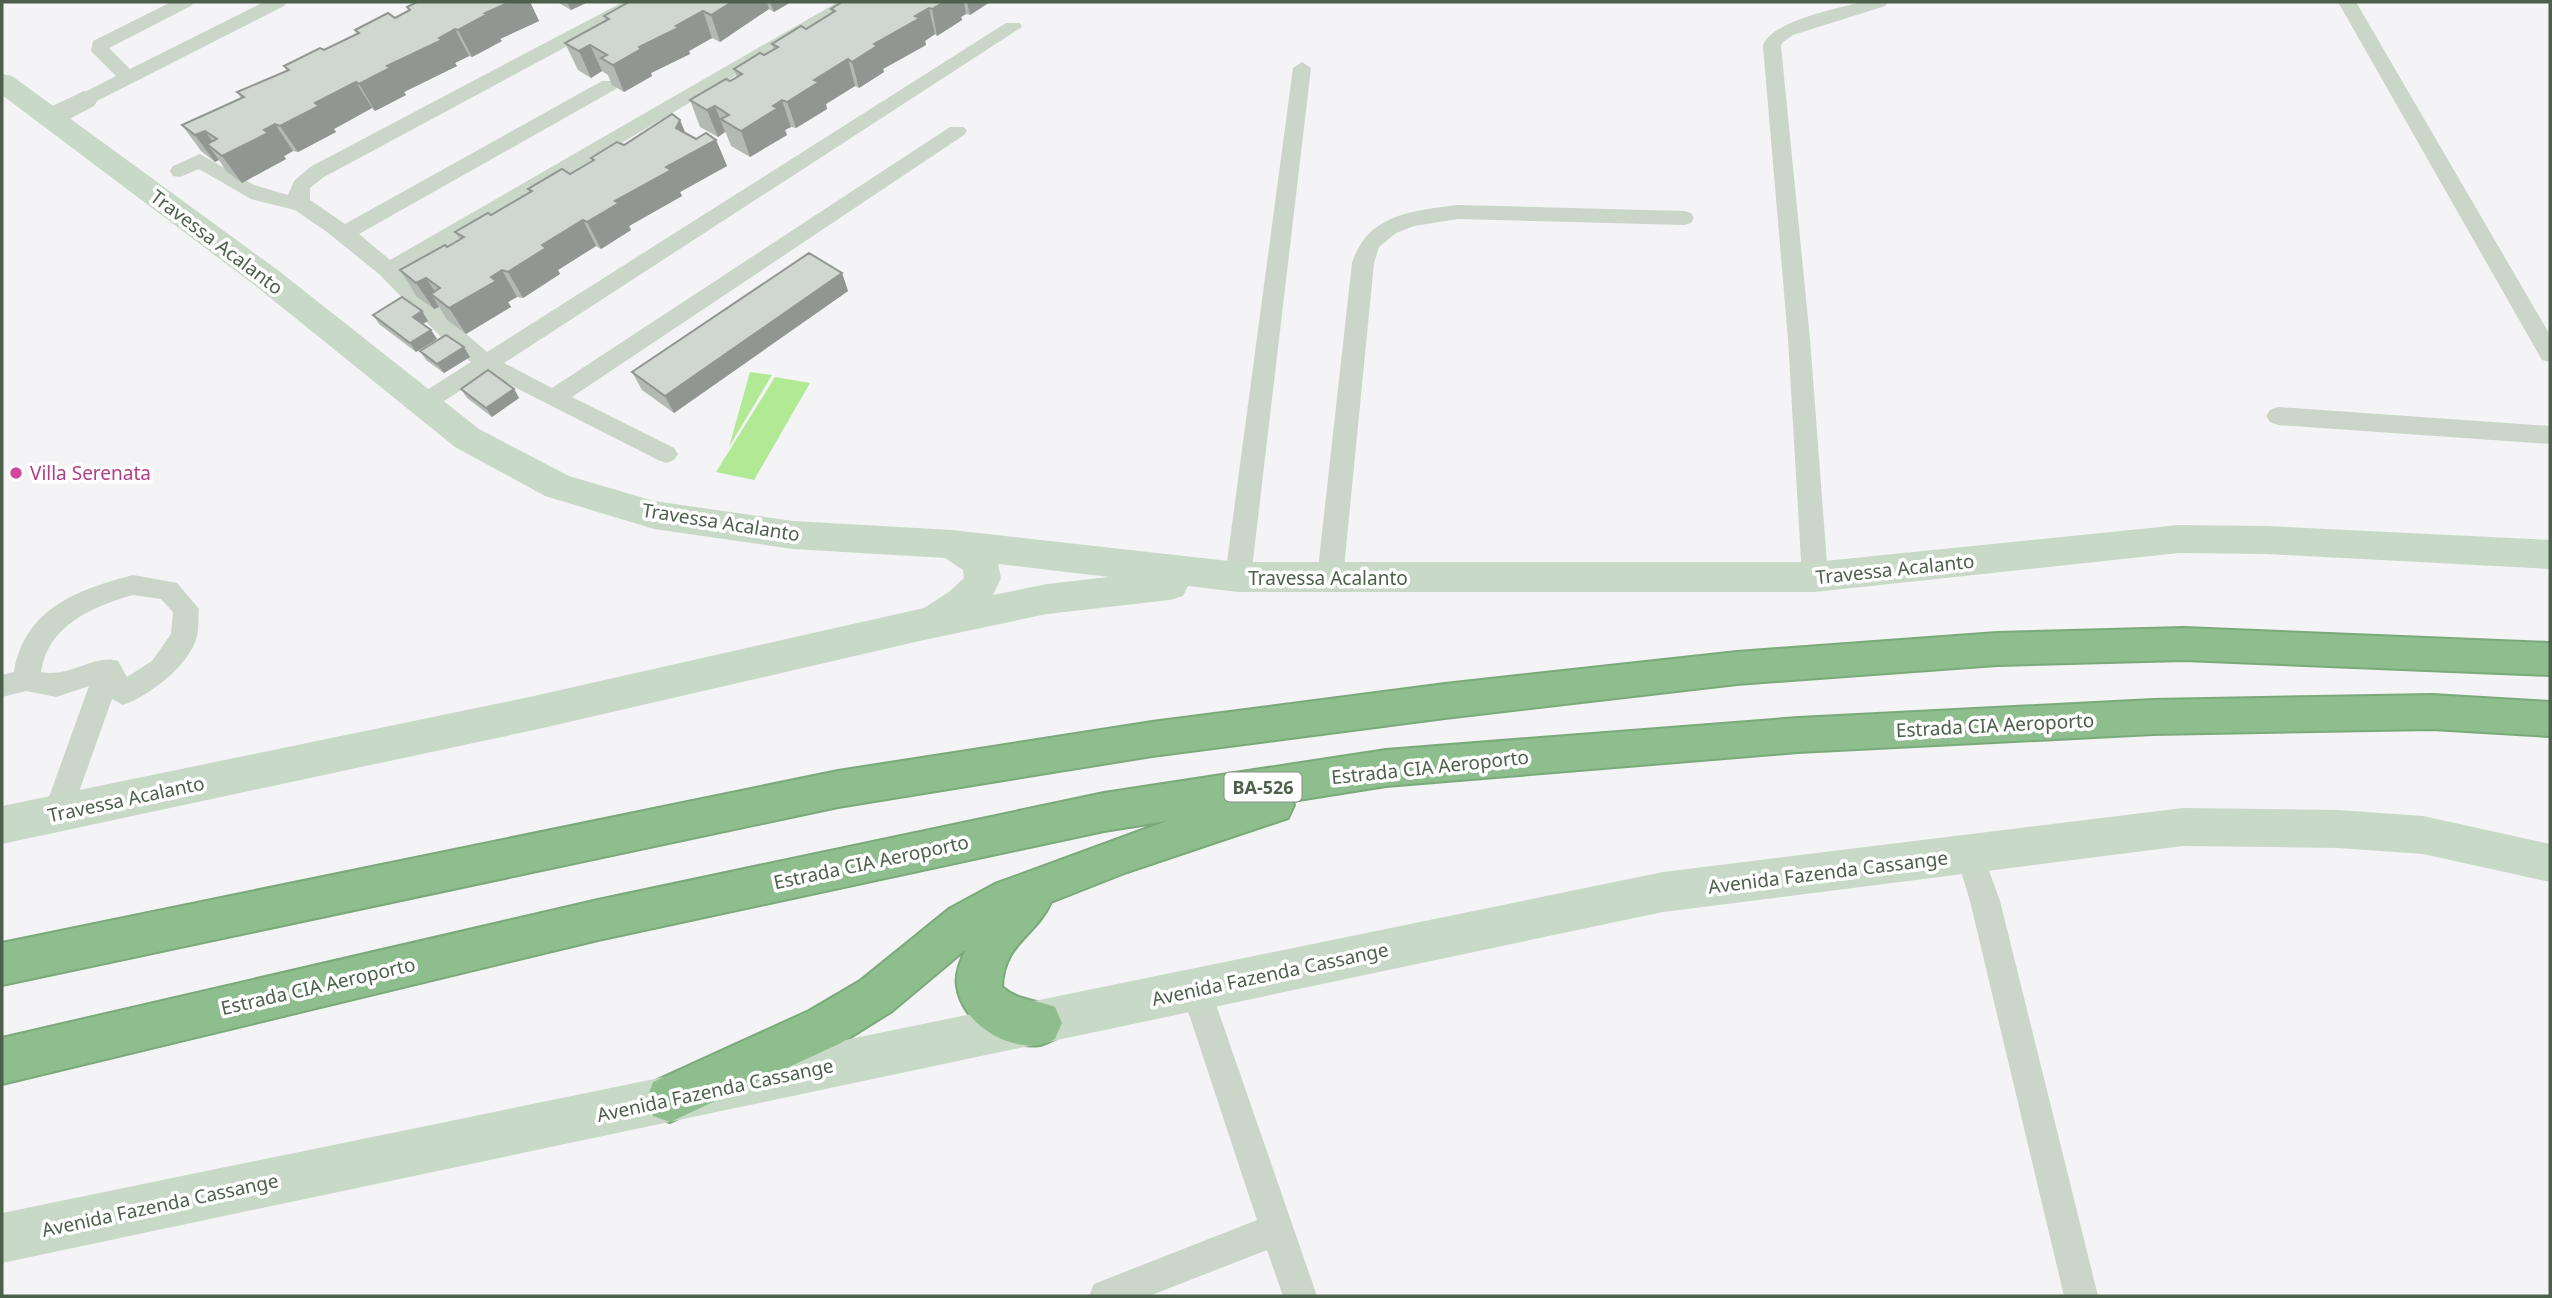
<svg xmlns="http://www.w3.org/2000/svg" width="2552" height="1298" font-family="'Noto Sans',sans-serif">
  <style>
    .water { fill: #b1e995 }
    .lines { fill: none; stroke-linecap: round; stroke-linejoin: round }
    .highway-casing { stroke: #7aaa79; stroke-width: 4 }
    .lane { fill: #c9d6c8; fill-rule: evenodd }
    .street { fill: #c9d6c8; fill-rule: evenodd }
    .secondary { fill: #c8dac7; fill-rule: evenodd }
    .highway { fill: #8fbe8e; fill-rule: evenodd }
    .wall { fill: #b3b9b3 }
    .shaded-wall { fill: #929692 }
    .building { fill: #d0d7d0; stroke: #929692; stroke-width: 2 }
    .hotel-dot { fill: #d1479c; stroke: #fff; stroke-width: 2.5 }
    .labels { text-anchor: middle; dominant-baseline: central; stroke-width: 7; stroke-linejoin: round; paint-order: stroke }
    .shield { fill: #fff; stroke: #829081; stroke-width: 2 }
    .shield-label { font-size: 18px; font-weight: bold; fill: #4d604b }
    .street-label { font-size: 19px; fill: #4d604b; stroke: #fff }
    .hotel-label { font-size: 19px; fill: #b23c85; stroke: #fff; text-anchor: start }
  </style>
  <rect width="100%" height="100%" fill="#f4f3f5"/>
  <g class="water">
    <path d="M750,372L772,375L729,447Z"/>
    <path d="M775,377L810,383L754,480L716,472Z"/>
  </g>
  <g class="lines">
    <defs>
      <g id="highway">
        <path d="M2184,628L2550,643V675L2184,660L1997,665L1737,684L1445,718L1152,756L838,807L2,985V943L838,771L1152,722L1445,684L1737,652L1997,633Z"/>
        <path d="M2432,695L2550,702V736L2432,729L2153,734L1798,752L1386,786L1292,801L1294,805L1288,818L1127,872L1051,902C1036,936 1003,943 1002,987C1020,1002 1034,999 1055,1007L1062,1023L1055,1039C1050,1041 1045,1044 1040,1045C1004,1050 962,1022 957,986C955,973 961,960 966,949L892,1011L841,1043L670,1122L653,1116L647,1099L653,1082L809,1011L860,981L949,909L995,884L1167,821L1104,831L598,940L2,1084V1038L598,900L1104,793L1386,750L1798,718L2153,700Z"/>
      </g>
    </defs>
    <use href="#highway" class="highway-casing"/>
    <g class="lane">
      <path d="M171,2H194L191,6L109,48L130,69L264,2H287L284,6L91,104H77L74,100L77,96L116,76L91,51L93,41Z"/>
      <path d="M623,2H645L642,6L324,177L310,188V200L345,224L602,81H616L619,85L616,89L359,234L390,260L838,2H860L403,272L457,326L487,352L1006,23H1020L1022,27L504,363L552,388L950,127H964L967,131L964,135L572,397L674,448L678,454L674,460L666,463L658,460L487,373L432,409L424,411L416,409L412,403L416,397L471,362L441,337L379,274L327,232L295,210L251,199L199,169L180,177L173,176L170,171L173,166L200,154L254,185L288,195L294,181L310,167Z"/>
      <path d="M1861,2H1888L1885,6L1793,35L1783,42L1781,46L1810,339L1828,577L1824,584L1815,587L1806,584L1802,577L1788,339L1763,46C1770,21 1837,9 1861,2Z"/>
      <path d="M2338,2H2356L2550,335V362L2542,360Z"/>
      <path d="M1302,62L1311,68L1251,577L1247,584L1238,587L1229,584L1225,577L1293,68Z"/>
      <path d="M1458,205L1684,211L1691,213L1694,218L1691,223L1684,225L1458,219L1414,226L1396,233L1379,247L1374,263L1343,578L1339,585L1330,588L1321,585L1317,578L1352,263C1368,213 1413,211 1458,205Z"/>
      <path d="M2278,407L2550,426V444L2278,425L2270,422L2266,416L2270,410Z"/>
      <path d="M133,575L177,583L199,609C198,618 199,628 197,636C190,665 149,696 123,705L112,699L71,814L67,823L57,827L47,823L43,814L89,686L56,697L26,691L2,697V675L14,672C25,608 77,590 133,575ZM133,595L161,599L173,612L171,634L152,661L127,677L118,661C96,653 70,678 41,672C48,625 92,607 133,595Z"/>
      <path d="M1970,842L1980,846L2000,901L2098,1296H2064L1970,901L1956,855L1960,846Z"/>
      <path d="M1196,975L1207,980L1211,990L1317,1296H1283L1267,1250L1149,1296H1089L1094,1284L1257,1220L1181,990L1185,980Z"/>
    </g>
    <path class="street" d="M84,91L94,94L98,100L94,106L60,124L50,127L40,124L36,118L40,112Z"/>
    <g class="secondary">
      <path d="M2,74L12,76L279,271L479,429L569,476L654,501L793,521L952,530L1238,562H1815L2179,525L2266,526L2550,540V569L2266,554L2179,553L1815,592H1238L1188,586L1183,596L1170,600L1047,614L924,640L534,730L2,844V806L534,696L924,608L950,591L964,578L963,570L945,558L793,549L654,529L545,496L455,447L257,287L2,95ZM998,564L1109,577L1047,584L993,595L1001,578Z"/>
      <path d="M2183,808L2338,810L2423,816L2550,844V882L2423,854L2338,848L2183,846L1663,912L2,1263V1213L1663,872Z"/>
    </g>
    <use href="#highway" class="highway"/>
  </g>
  <g class="wall">
    <path d="M417,2H530L539,21L500,39L502,41L472,57L469,56L455,63L457,66L404,92L406,95L375,111L372,108L334,129L336,132L298,152L293,151L284,156L286,159L242,183L226,171L219,160L215,162L201,151L182,125L241,98L237,92L287,71L284,66L324,50L357,34L355,30L395,18L409,11L407,7Z"/>
    <path d="M557,2H588L571,10Z"/>
    <path d="M645,2H791L774,12L769,9L720,42L712,38L689,51L690,54L651,73L652,76L624,92L612,85L608,75L602,71L591,78L578,70L565,43L606,21L604,16Z"/>
    <path d="M842,2H990L970,15L966,14L961,17L962,20L937,36L935,34L925,41L926,45L883,69L884,72L859,88L855,86L826,104L827,109L796,128L791,127L785,130L787,135L750,157L731,146L726,133L725,132L718,137L700,127L690,100L737,77L734,69L764,55L774,50L772,44L806,29L832,13L831,9Z"/>
    <path d="M685,133L696,139L716,140L727,166L680,192L682,196L629,226L631,230L601,249L596,246L558,270L560,274L523,298L517,297L508,302L511,307L466,334L447,320L439,307L434,309L417,297L400,270L447,247L460,240L455,232L491,215L530,192L528,189L570,174L592,161L591,158L624,145Z"/>
    <path d="M842,273L848,291L674,413L642,390L632,372Z"/>
    <path d="M422,311L428,321L423,324L431,330L437,339L416,352L379,324L373,315Z"/>
    <path d="M420,351L470,357L444,373L426,360Z"/>
    <path d="M461,389H514L519,398L492,417L467,398Z"/>
  </g>
  <g class="shaded-wall">
    <path d="M503,2H530L539,21L500,39L502,41L472,57L458,30Z"/>
    <path d="M567,2H588L571,10Z"/>
    <path d="M732,2H767L769,9L720,42L711,15Z"/>
    <path d="M770,2H791L774,12Z"/>
    <path d="M944,2H964L966,14L961,17L962,20L937,36L932,9Z"/>
    <path d="M967,2H990L970,15Z"/>
    <path d="M929,8L935,34L925,41L926,45L883,69L884,72L859,88L852,62L874,44Z"/>
    <path d="M703,11L712,38L689,51L690,54L651,73L652,76L624,92L613,65L639,47Z"/>
    <path d="M455,29L469,56L455,63L457,66L404,92L406,95L375,111L359,84L387,66Z"/>
    <path d="M590,45L602,71L591,78L579,51Z"/>
    <path d="M848,59L855,86L826,104L827,109L796,128L787,102L814,80Z"/>
    <path d="M356,82L372,108L334,129L336,132L298,152L280,126L315,103Z"/>
    <path d="M782,100L791,127L785,130L787,135L750,157L741,131L773,106Z"/>
    <path d="M715,106L725,132L718,137L707,110Z"/>
    <path d="M680,120L691,146L676,128Z"/>
    <path d="M275,124L293,151L284,156L286,159L242,183L222,156L207,144L219,160L215,162L195,135L205,131L223,156L264,130Z"/>
    <path d="M716,140L727,166L680,192L682,196L629,226L631,230L601,249L587,222L615,201L666,167Z"/>
    <path d="M583,220L596,246L558,270L560,274L523,298L508,272L542,245Z"/>
    <path d="M502,270L517,297L508,302L511,307L466,334L449,308L491,277Z"/>
    <path d="M842,273L848,291L674,413L665,396Z"/>
    <path d="M426,278L443,304L431,294L439,307L434,309L416,283Z"/>
    <path d="M422,311L428,321L419,326L413,317Z"/>
    <path d="M431,330L437,339L416,352L410,343Z"/>
    <path d="M464,347L470,357L444,373L437,364Z"/>
    <path d="M514,389L519,398L492,417L486,408Z"/>
  </g>
  <g class="building">
    <path d="M417,2H510L485,13L488,14L458,30L455,29L439,38L442,40L387,66L390,68L359,84L356,82L315,103L319,106L280,126L275,124L264,130L268,133L222,156L207,144L217,139L205,131L195,135L182,125L244,97L237,92L289,70L284,66L320,48L324,50L359,33L355,30L388,13L395,18L410,10L407,7Z"/>
    <path d="M629,2H732L711,15L703,11L676,26L680,27L639,47L641,49L613,65L601,58L607,55L590,45L579,51L565,43L609,19L604,16Z"/>
    <path d="M842,2H944L932,9L929,8L915,16L920,18L874,44L877,46L852,62L848,59L814,80L819,82L787,102L782,100L773,106L778,108L741,131L721,119L729,115L715,106L707,110L690,100L726,79L730,81L742,74L734,69L760,53L764,55L778,47L772,44L801,26L806,29L835,11L831,9Z"/>
    <path d="M672,114L680,120L676,128L696,139L706,133L716,140L666,167L671,170L615,201L619,203L587,222L583,220L542,245L546,248L508,272L502,270L491,277L496,281L449,308L431,294L440,288L426,278L416,283L400,270L445,245L447,247L464,237L455,232L488,213L491,215L532,191L528,189L562,169L570,174L594,160L591,158L617,142L624,145Z"/>
    <path d="M809,253L842,273L665,396L632,372Z"/>
    <path d="M402,297L422,311L413,317L431,330L410,343L373,315Z"/>
    <path d="M446,335L464,347L437,364L420,351Z"/>
    <path d="M488,370L514,389L486,408L461,389Z"/>
  </g>
  <circle class="hotel-dot" cx="16" cy="473" r="7"/>
  <g class="labels">
    <rect class="shield" x="1224.5" y="772.5" width="77" height="29" rx="5"/>
    <g class="shield-label">
      <text x="1263" y="787">BA-526</text>
    </g>
    <g class="street-label">
      <text transform="translate(217 242) rotate(37)">Travessa Acalanto</text>
      <text transform="translate(721 522) rotate(9)">Travessa Acalanto</text>
      <text transform="translate(1895 569) rotate(-6)">Travessa Acalanto</text>
      <text x="1328" y="578">Travessa Acalanto</text>
      <text transform="translate(1995 725) rotate(-3)">Estrada CIA Aeroporto</text>
      <text transform="translate(1430 767) rotate(-6)">Estrada CIA Aeroporto</text>
      <text transform="translate(126 799) rotate(-12)">Travessa Acalanto</text>
      <text transform="translate(871 862) rotate(-12)">Estrada CIA Aeroporto</text>
      <text transform="translate(1828 872) rotate(-7)">Avenida Fazenda Cassange</text>
      <text transform="translate(1270 974) rotate(-12)">Avenida Fazenda Cassange</text>
      <text transform="translate(318 986) rotate(-13)">Estrada CIA Aeroporto</text>
      <text transform="translate(715 1090) rotate(-12)">Avenida Fazenda Cassange</text>
      <text transform="translate(160 1205) rotate(-12)">Avenida Fazenda Cassange</text>
    </g>
    <g class="hotel-label">
      <text x="30" y="473">Villa Serenata</text>
    </g>
  </g>
  <rect width="2552" height="1298" fill="none" stroke="#4d604b" stroke-width="7"/>
</svg>
